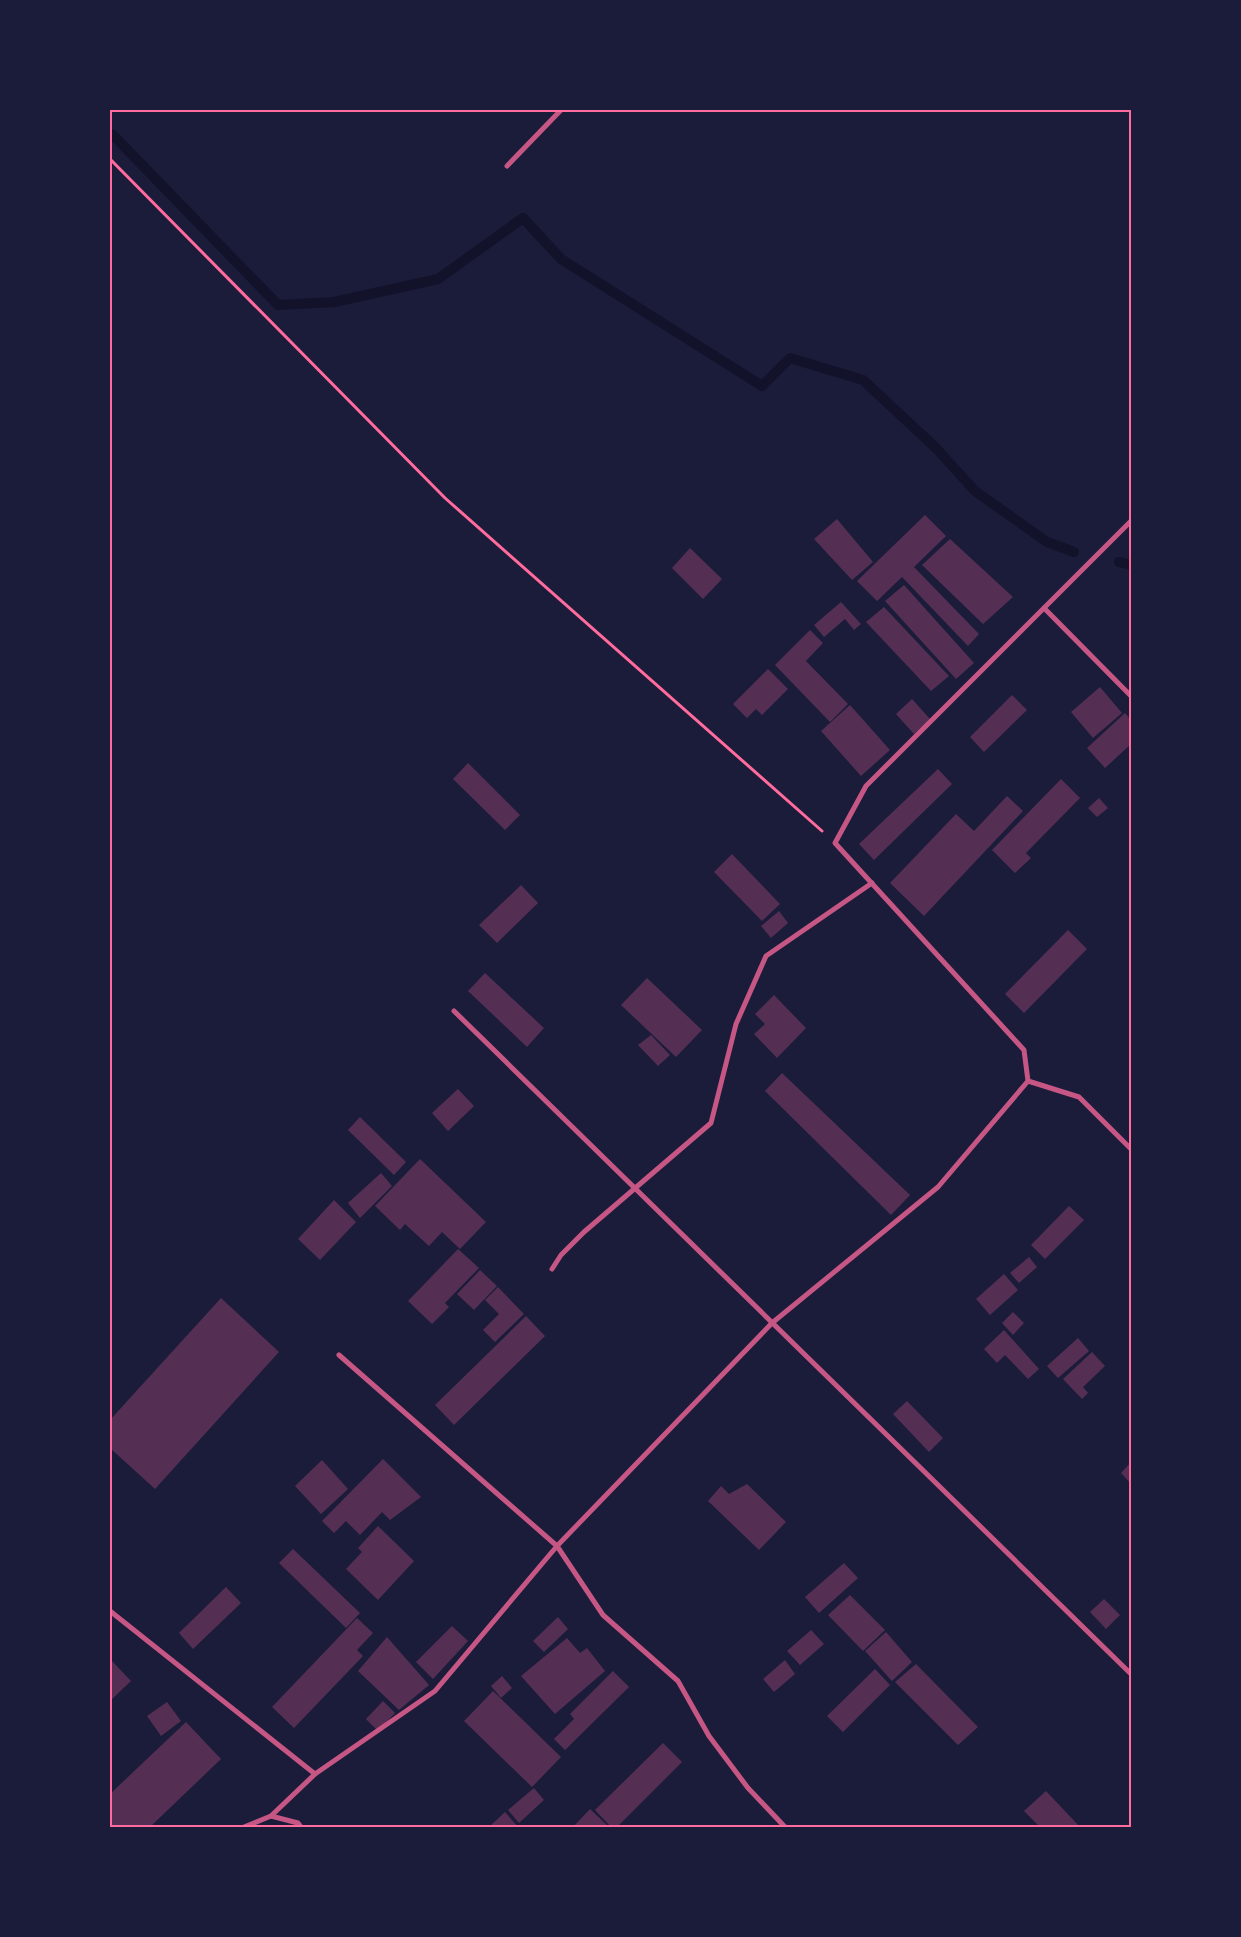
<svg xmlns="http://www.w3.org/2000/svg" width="1241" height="1937" font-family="Barlow,sans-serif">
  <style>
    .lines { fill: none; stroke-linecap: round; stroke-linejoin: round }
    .stream { stroke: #12122b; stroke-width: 10 }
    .building { fill: #542f53 }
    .path { stroke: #ff6b9d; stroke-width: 3 }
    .minor { stroke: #c65784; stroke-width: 5 }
    .neatline { fill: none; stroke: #ff6b9d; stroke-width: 2 }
  </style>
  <rect width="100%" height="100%" fill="#1b1b3a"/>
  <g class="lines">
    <g class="stream">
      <path d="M110,137L113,135L278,305L334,302L438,279L523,218L561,259L762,386L790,358L863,380L936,448L975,491L1047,542L1074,552"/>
      <path d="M1119,562L1131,565"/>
    </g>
  </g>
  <g class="building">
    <path d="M925,515L946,536L914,567L979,634L968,646L902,577L877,601L857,581Z"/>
    <path d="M837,519L873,562L852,580L814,539Z"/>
    <path d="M950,539L1013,597L983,624L922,565Z"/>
    <path d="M690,548L722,579L703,599L672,568Z"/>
    <path d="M904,585L974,663L956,679L885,601Z"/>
    <path d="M841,602L861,624L854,630L845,619L824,637L814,625Z"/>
    <path d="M884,607L949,676L931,691L866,622Z"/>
    <path d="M810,630L823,643L806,661L848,704L830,722L775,665Z"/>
    <path d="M768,669L788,689L762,715L756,709L747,718L733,704Z"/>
    <path d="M1100,687L1122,713L1093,738L1071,712Z"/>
    <path d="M1012,695L1027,710L984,752L970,737Z"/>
    <path d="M912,699L930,719L914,734L896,714Z"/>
    <path d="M850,705L890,750L861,776L821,731Z"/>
    <path d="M1125,713L1131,720V744L1105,768L1087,748Z"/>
    <path d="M468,763L520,815L505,830L453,779Z"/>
    <path d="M938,769L952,784L874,860L859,844Z"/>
    <path d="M1061,779L1080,798L1026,853L1031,858L1015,873L992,850Z"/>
    <path d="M1007,796L1023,811L924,916L890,883L956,814L974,831Z"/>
    <path d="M1099,798L1108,808L1097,817L1088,808Z"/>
    <path d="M732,854L780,904L762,921L714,872Z"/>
    <path d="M521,885L538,903L497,943L479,925Z"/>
    <path d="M779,911L788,923L771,938L761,926Z"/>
    <path d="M1068,930L1087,949L1024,1013L1005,994Z"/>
    <path d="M485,973L544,1028L527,1047L468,991Z"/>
    <path d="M647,978L702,1030L676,1057L621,1005Z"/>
    <path d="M774,995L806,1028L777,1058L754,1034L765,1024L755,1014Z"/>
    <path d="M651,1035L670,1055L658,1066L638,1045Z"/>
    <path d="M782,1073L910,1195L891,1215L765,1091Z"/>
    <path d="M458,1089L474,1106L448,1131L432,1113Z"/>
    <path d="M360,1117L406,1162L394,1175L348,1130Z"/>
    <path d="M420,1159L486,1222L460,1249L442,1232L429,1246L405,1224L400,1230L375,1206Z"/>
    <path d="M381,1173L392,1186L360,1218L348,1203Z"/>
    <path d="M334,1200L356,1222L320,1260L298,1239Z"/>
    <path d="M1069,1206L1084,1220L1045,1259L1031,1245Z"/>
    <path d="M458,1249L479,1268L445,1303L449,1307L432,1324L408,1301Z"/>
    <path d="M1029,1257L1037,1267L1019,1283L1010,1273Z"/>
    <path d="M480,1270L497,1286L474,1310L457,1294Z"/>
    <path d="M1004,1274L1018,1290L990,1315L976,1299Z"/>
    <path d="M498,1287L524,1314L495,1342L483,1330L499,1314L485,1300Z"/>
    <path d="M221,1298L279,1352L155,1489L110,1448V1420Z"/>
    <path d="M1013,1312L1024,1323L1013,1335L1002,1323Z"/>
    <path d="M526,1316L545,1336L454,1425L435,1405Z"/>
    <path d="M1004,1330L1039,1369L1028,1379L1005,1355L997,1363L984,1349Z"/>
    <path d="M1078,1338L1089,1351L1058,1378L1047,1366Z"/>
    <path d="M1092,1352L1105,1366L1083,1387L1088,1393L1082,1399L1063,1379Z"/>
    <path d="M907,1401L943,1438L929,1452L893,1414Z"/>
    <path d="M383,1459L421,1497L390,1520L382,1512L360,1535L346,1521L334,1533L322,1521Z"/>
    <path d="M322,1460L348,1489L321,1514L295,1486Z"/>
    <path d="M1131,1462V1484L1121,1473Z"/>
    <path d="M747,1484L786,1522L759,1550L708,1501L721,1486L729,1494Z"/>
    <path d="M378,1526L414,1561L378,1600L346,1569L362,1552L358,1548Z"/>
    <path d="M293,1549L360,1613L346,1628L279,1563Z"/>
    <path d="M844,1563L858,1578L819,1613L805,1597Z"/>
    <path d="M226,1587L241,1603L193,1649L179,1633Z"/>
    <path d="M850,1595L885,1630L863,1651L828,1615Z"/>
    <path d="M1104,1599L1120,1615L1106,1629L1090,1612Z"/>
    <path d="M558,1617L568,1629L544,1652L533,1641Z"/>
    <path d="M357,1618L373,1633L357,1650L363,1656L294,1728L272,1707Z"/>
    <path d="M452,1626L468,1641L433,1679L416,1662Z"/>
    <path d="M811,1630L824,1644L800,1665L787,1651Z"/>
    <path d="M886,1632L912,1662L892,1681L865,1651Z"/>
    <path d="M387,1637L429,1685L399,1710L358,1671Z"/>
    <path d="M567,1638L580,1653L587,1648L605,1671L555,1714L521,1676Z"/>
    <path d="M110,1659L131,1681L110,1701Z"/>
    <path d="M785,1660L795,1674L774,1692L763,1679Z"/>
    <path d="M916,1664L978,1727L958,1745L895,1682Z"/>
    <path d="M875,1669L890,1685L843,1732L827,1716Z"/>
    <path d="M613,1671L629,1687L565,1750L554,1739L574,1719L570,1714Z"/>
    <path d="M502,1676L512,1688L501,1698L491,1686Z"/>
    <path d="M493,1691L561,1757L532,1787L464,1721Z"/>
    <path d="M383,1701L395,1713L378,1731L366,1719Z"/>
    <path d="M167,1702L181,1721L161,1736L147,1716Z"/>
    <path d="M186,1722L221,1759L150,1827H110V1794Z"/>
    <path d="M663,1743L682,1762L617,1827H611L595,1810Z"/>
    <path d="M534,1788L544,1800L519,1823L508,1810Z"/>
    <path d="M1046,1791L1080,1827H1040L1024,1811Z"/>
    <path d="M590,1809L609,1827H573Z"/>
    <path d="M505,1812L518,1827H489Z"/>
  </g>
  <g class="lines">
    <path class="path" d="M110,159L445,498L822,831"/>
    <g class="minor">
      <path d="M507,166L561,110"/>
      <path d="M1044,608L1131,696"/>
      <path d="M454,1011L1131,1674"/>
      <path d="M1028,1081L1079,1097L1131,1149"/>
      <path d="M552,1269L561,1255L584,1232L711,1123L736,1024L766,956L872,883"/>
      <path d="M339,1355L557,1546L603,1615L678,1681L709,1736L748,1788L785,1827"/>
      <path d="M110,1611L315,1774"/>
      <path d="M271,1816L298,1823L301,1827"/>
      <path d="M244,1827L271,1816L315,1774L435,1691L557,1546L772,1323L938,1187L1028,1081L1024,1050L835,843L866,786L1131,521"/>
    </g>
  </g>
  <rect width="1241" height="1937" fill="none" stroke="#1b1b3a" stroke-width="222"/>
  <rect x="111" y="111" width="1019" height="1715" class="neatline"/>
</svg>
